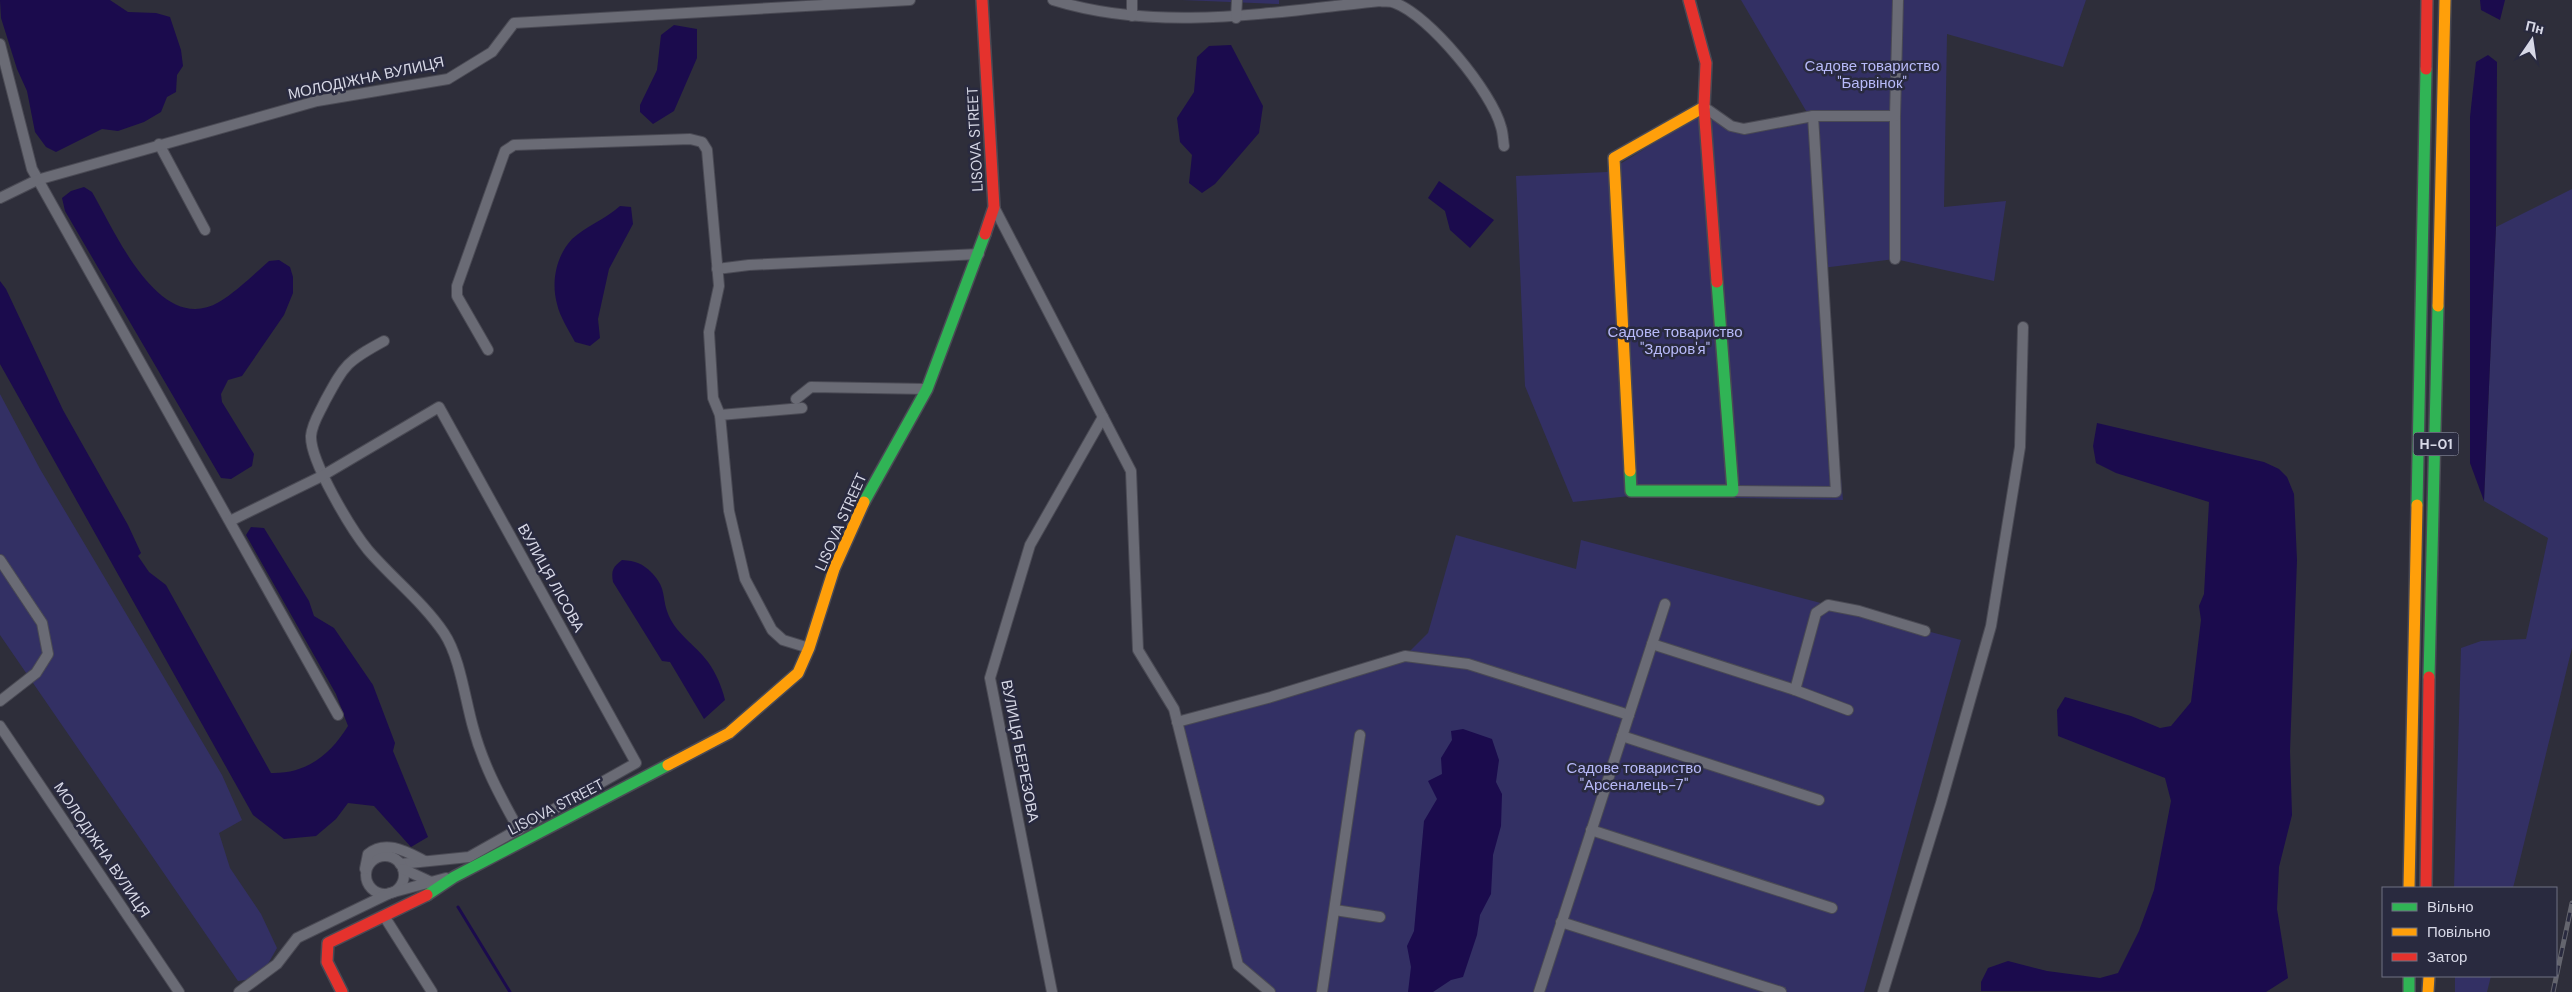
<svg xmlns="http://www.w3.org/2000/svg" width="2572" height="992" font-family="'DM Sans',sans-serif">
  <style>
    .green { fill: #333064 }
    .water { fill: #1b0b4d }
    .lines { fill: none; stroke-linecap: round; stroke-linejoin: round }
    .stream { stroke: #1b0b4d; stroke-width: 3 }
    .street-casing { stroke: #4a4a54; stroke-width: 12 }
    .fast-casing { stroke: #4a4a54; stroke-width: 14 }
    .slow-casing { stroke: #4a4a54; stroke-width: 14 }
    .jam-casing { stroke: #4a4a54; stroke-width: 14 }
    .street { stroke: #6a6b75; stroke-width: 10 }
    .fast { stroke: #30b455; stroke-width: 11 }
    .slow { stroke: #ff9f0a; stroke-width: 11 }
    .jam { stroke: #e5322d; stroke-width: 11 }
    .rail-casing { stroke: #64656e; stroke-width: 5 }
    .rail { stroke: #292a3f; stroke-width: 3; stroke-dasharray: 9; stroke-linecap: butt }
    .labels { text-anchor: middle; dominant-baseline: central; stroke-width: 5; stroke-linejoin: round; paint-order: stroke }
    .shield { fill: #292a3f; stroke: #a3a4b4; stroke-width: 1 }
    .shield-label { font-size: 14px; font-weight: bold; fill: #d7d8e6 }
    .park-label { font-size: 15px; fill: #b8baf9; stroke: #292a3f }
    .street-label { font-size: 15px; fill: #d7d8e6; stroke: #292a3f }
  </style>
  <rect width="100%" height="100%" fill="#2e2e3a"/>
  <g class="green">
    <path d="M1182,0H1279V4Z"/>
    <path d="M1741,0H2086L2063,67L1947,34L1944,207L2006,201L1994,281L1895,259L1822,268L1843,500L1630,496L1573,502L1525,386L1516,176L1607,172L1708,110L1741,134L1812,121Z"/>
    <path d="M2572,189V648L2513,888H2454L2461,648L2481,641L2526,639L2548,538L2484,501L2496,227Z"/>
    <path d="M0,394L40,469L222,775L242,820L219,833L230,868L261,914L277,948L260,978L238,981L0,635Z"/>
    <path d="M1456,535L1576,569L1581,540L1961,640L1864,992H1268L1238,965L1177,722L1405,656L1428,633Z"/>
    <path d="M2455,976H2491L2487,992H2455Z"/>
  </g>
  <g class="water">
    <path d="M0,0H110L128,12L156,13L170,17L181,50L183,66L177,75L176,92L167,97L161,112L144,122L118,131L102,129L56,152L46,147L35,132L27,91L17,69L1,18Z"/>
    <path d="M2480,0H2505L2500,20L2481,10Z"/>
    <path d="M674,25L697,29V58L674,111L653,124L640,112V105L657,70L661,35Z"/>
    <path d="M1231,45L1263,106L1259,133L1215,184L1202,193L1189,183L1192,155L1180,142L1177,118L1194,92L1197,57L1209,46Z"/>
    <path d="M2488,55L2497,62L2496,227L2484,501L2470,463V117L2476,62Z"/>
    <path d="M1439,181L1494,220L1470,248L1450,230L1445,211L1428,198Z"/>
    <path d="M84,187L92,192C115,231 159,337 219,302C237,291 253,275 269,261L279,260L290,267L293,277V293L284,315L242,376L228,380L221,394L222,402L254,454L252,466L231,479L221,478L65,211L62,198L71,191Z"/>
    <path d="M620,206L631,207L633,224L609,269L598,319L600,338L590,346L575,342C569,331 560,317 557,304C551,282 556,256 572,239C586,226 606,219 620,206Z"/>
    <path d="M0,281L6,289L63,410L128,525L141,553L138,556L149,572L166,585L271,773C306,774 330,755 348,726L336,694L246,535L251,527L264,528L309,601L314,616L334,628L373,685L395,743L393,751L428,837L411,847L374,806L348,803L336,819L316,836L284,839L253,815L0,364Z"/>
    <path d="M2097,423L2264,462L2279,469L2287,477L2294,494L2297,560L2290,751L2292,815L2279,867L2277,909L2288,978L2266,992L1981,991V982L1988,968L2008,961L2047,971L2100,978L2118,973L2139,931L2154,890L2171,801L2165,778L2058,736L2057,710L2065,697L2131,716L2160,728L2171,726L2191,702L2201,620L2199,606L2204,594L2209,502L2116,473L2096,463L2093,446Z"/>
    <path d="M622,560C636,561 642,563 652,573C666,588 662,595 667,611C674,633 695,644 708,662C716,673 722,687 725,700L704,719L670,662L662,661L613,582C611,570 613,567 622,560Z"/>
    <path d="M1463,729L1492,739L1499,760L1496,782L1502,794L1501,826L1493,855L1491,894L1480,915L1477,935L1463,977L1451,980L1433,992H1408L1411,967L1407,946L1414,931L1424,821L1437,799L1428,781L1442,774L1441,758L1452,740L1451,731Z"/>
  </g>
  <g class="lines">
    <path class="stream" d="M458,907L510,992"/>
    <defs>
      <g id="street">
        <path d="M1053,0C1159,33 1272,12 1380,1C1385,2 1390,1 1395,3C1429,15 1492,92 1501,127C1503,133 1503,140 1504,146"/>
        <path d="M1132,16V0"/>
        <path d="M1236,18L1237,0"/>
        <path d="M0,44L32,169L338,715"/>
        <path d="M1704,107L1731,126L1744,129L1813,116"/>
        <path d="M1895,116V259"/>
        <path d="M159,144L205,230"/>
        <path d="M0,198L37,180L317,101L448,79L492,52L514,23L910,0"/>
        <path d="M994,207L1131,471L1138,650L1174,709L1238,965L1270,992"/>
        <path d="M717,269L749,265L979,254"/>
        <path d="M384,341C347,361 345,364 325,401C320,412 312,423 311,436C310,461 351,529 368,550C392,578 423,602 444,633C460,657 465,699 473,727C483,765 500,796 519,830"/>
        <path d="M488,350L457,296V286L505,151L514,145L690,139L702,142L707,150L719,286L709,332L713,398L720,415"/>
        <path d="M796,399L811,387L927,389"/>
        <path d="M802,408L720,415L729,511L745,579L772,630L783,640L809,648"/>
        <path d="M1733,491L1836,492L1813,116H1895L1898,0"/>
        <path d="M230,521L322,476L439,407L636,763L469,857L400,864"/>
        <path d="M0,560L42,623L48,654L36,673L0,701"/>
        <path d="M1652,644L1795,690L1848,710"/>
        <path d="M1795,690L1816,613L1828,605L1859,611L1925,631"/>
        <path d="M1177,722L1271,697L1405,656L1468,664L1629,715"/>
        <path d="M0,726L179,992"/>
        <path d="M1622,736L1819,800"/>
        <path d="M1591,830L1832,908"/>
        <circle cx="385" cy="875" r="19"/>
        <path d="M365,869L368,854C386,839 407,852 425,861"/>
        <path d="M403,869L431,882"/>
        <path d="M1335,910L1380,917"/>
        <path d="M384,916L432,992"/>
        <path d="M1561,922L1781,992"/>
        <path d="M239,992L277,964L297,938L390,893L446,878"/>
        <path d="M1052,992L990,678L1030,545L1103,417"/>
        <path d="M1322,992L1360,735"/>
        <path d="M1539,992L1665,604"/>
        <path d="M1883,992L1941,803L1991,626L2020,447L2023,327"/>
      </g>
      <g id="fast">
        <path d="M1630,471L1631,491H1733L1717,282"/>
        <path d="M864,502L927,389L985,234"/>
        <path d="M2417,505L2426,69"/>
        <path d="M2429,677L2438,306"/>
        <path d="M427,895L454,877L668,765"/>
        <path d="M2409,976V992"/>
      </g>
      <g id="slow">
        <path d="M2438,306L2445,0"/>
        <path d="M1630,471L1614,158L1704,107"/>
        <path d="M668,765L729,733L798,673L809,648L834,569L864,502"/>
        <path d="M2409,888L2417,505"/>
        <path d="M2428,992L2429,976"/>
      </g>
      <g id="jam">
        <path d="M982,0L994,207L985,234"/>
        <path d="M1689,0L1706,63L1704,107L1717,282"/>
        <path d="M2426,69L2427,0"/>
        <path d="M2426,888L2429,677"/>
        <path d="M342,992L327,962L328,943L427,895"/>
      </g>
    </defs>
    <use href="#street" class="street-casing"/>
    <use href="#fast" class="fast-casing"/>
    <use href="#slow" class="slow-casing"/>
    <use href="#jam" class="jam-casing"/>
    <use href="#street" class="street"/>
    <use href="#fast" class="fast"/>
    <use href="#slow" class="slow"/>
    <use href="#jam" class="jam"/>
    <defs>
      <path id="rail" d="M2553,992L2572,903"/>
    </defs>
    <use href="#rail" class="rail-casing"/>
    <use href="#rail" class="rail"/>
  </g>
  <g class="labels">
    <rect class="shield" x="2413.5" y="432.5" width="45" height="23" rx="4"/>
    <g class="shield-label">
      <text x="2436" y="444">Н-01</text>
    </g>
    <g class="park-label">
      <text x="1872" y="66">Садове товариство<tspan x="1872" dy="17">"Барвінок"</tspan></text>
      <text x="1675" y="332">Садове товариство<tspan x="1675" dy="17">"Здоров'я"</tspan></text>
      <text x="1634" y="768">Садове товариство<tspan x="1634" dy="17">"Арсеналець-7"</tspan></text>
    </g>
    <g class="street-label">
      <text transform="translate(366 78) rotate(-12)">МОЛОДІЖНА ВУЛИЦЯ</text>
      <text transform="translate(975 139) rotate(-93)">LISOVA STREET</text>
      <text transform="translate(841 522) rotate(-66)">LISOVA STREET</text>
      <text transform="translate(551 578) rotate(61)">ВУЛИЦЯ ЛІСОВА</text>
      <text transform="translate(1020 751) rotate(79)">ВУЛИЦЯ БЕРЕЗОВА</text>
      <text transform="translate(556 807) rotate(-27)">LISOVA STREET</text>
      <text transform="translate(102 850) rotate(56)">МОЛОДІЖНА ВУЛИЦЯ</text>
    </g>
  </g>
  <rect x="2382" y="887" width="175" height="90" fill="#292a3f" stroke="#6f7082"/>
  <rect x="2392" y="903" width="25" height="8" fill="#30b455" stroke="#6f7082"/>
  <text x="2427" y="912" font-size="15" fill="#d7d8e6">Вільно</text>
  <rect x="2392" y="928" width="25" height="8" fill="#ff9f0a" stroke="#6f7082"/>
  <text x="2427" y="937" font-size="15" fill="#d7d8e6">Повільно</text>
  <rect x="2392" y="953" width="25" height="8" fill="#e5322d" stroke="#6f7082"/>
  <text x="2427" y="962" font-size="15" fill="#d7d8e6">Затор</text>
  <g transform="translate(2532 40) rotate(13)" stroke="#292a3f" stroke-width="4" paint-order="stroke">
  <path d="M0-4L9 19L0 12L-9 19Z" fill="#d7d8e6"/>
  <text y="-8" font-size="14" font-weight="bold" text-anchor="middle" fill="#d7d8e6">Пн</text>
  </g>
</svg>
